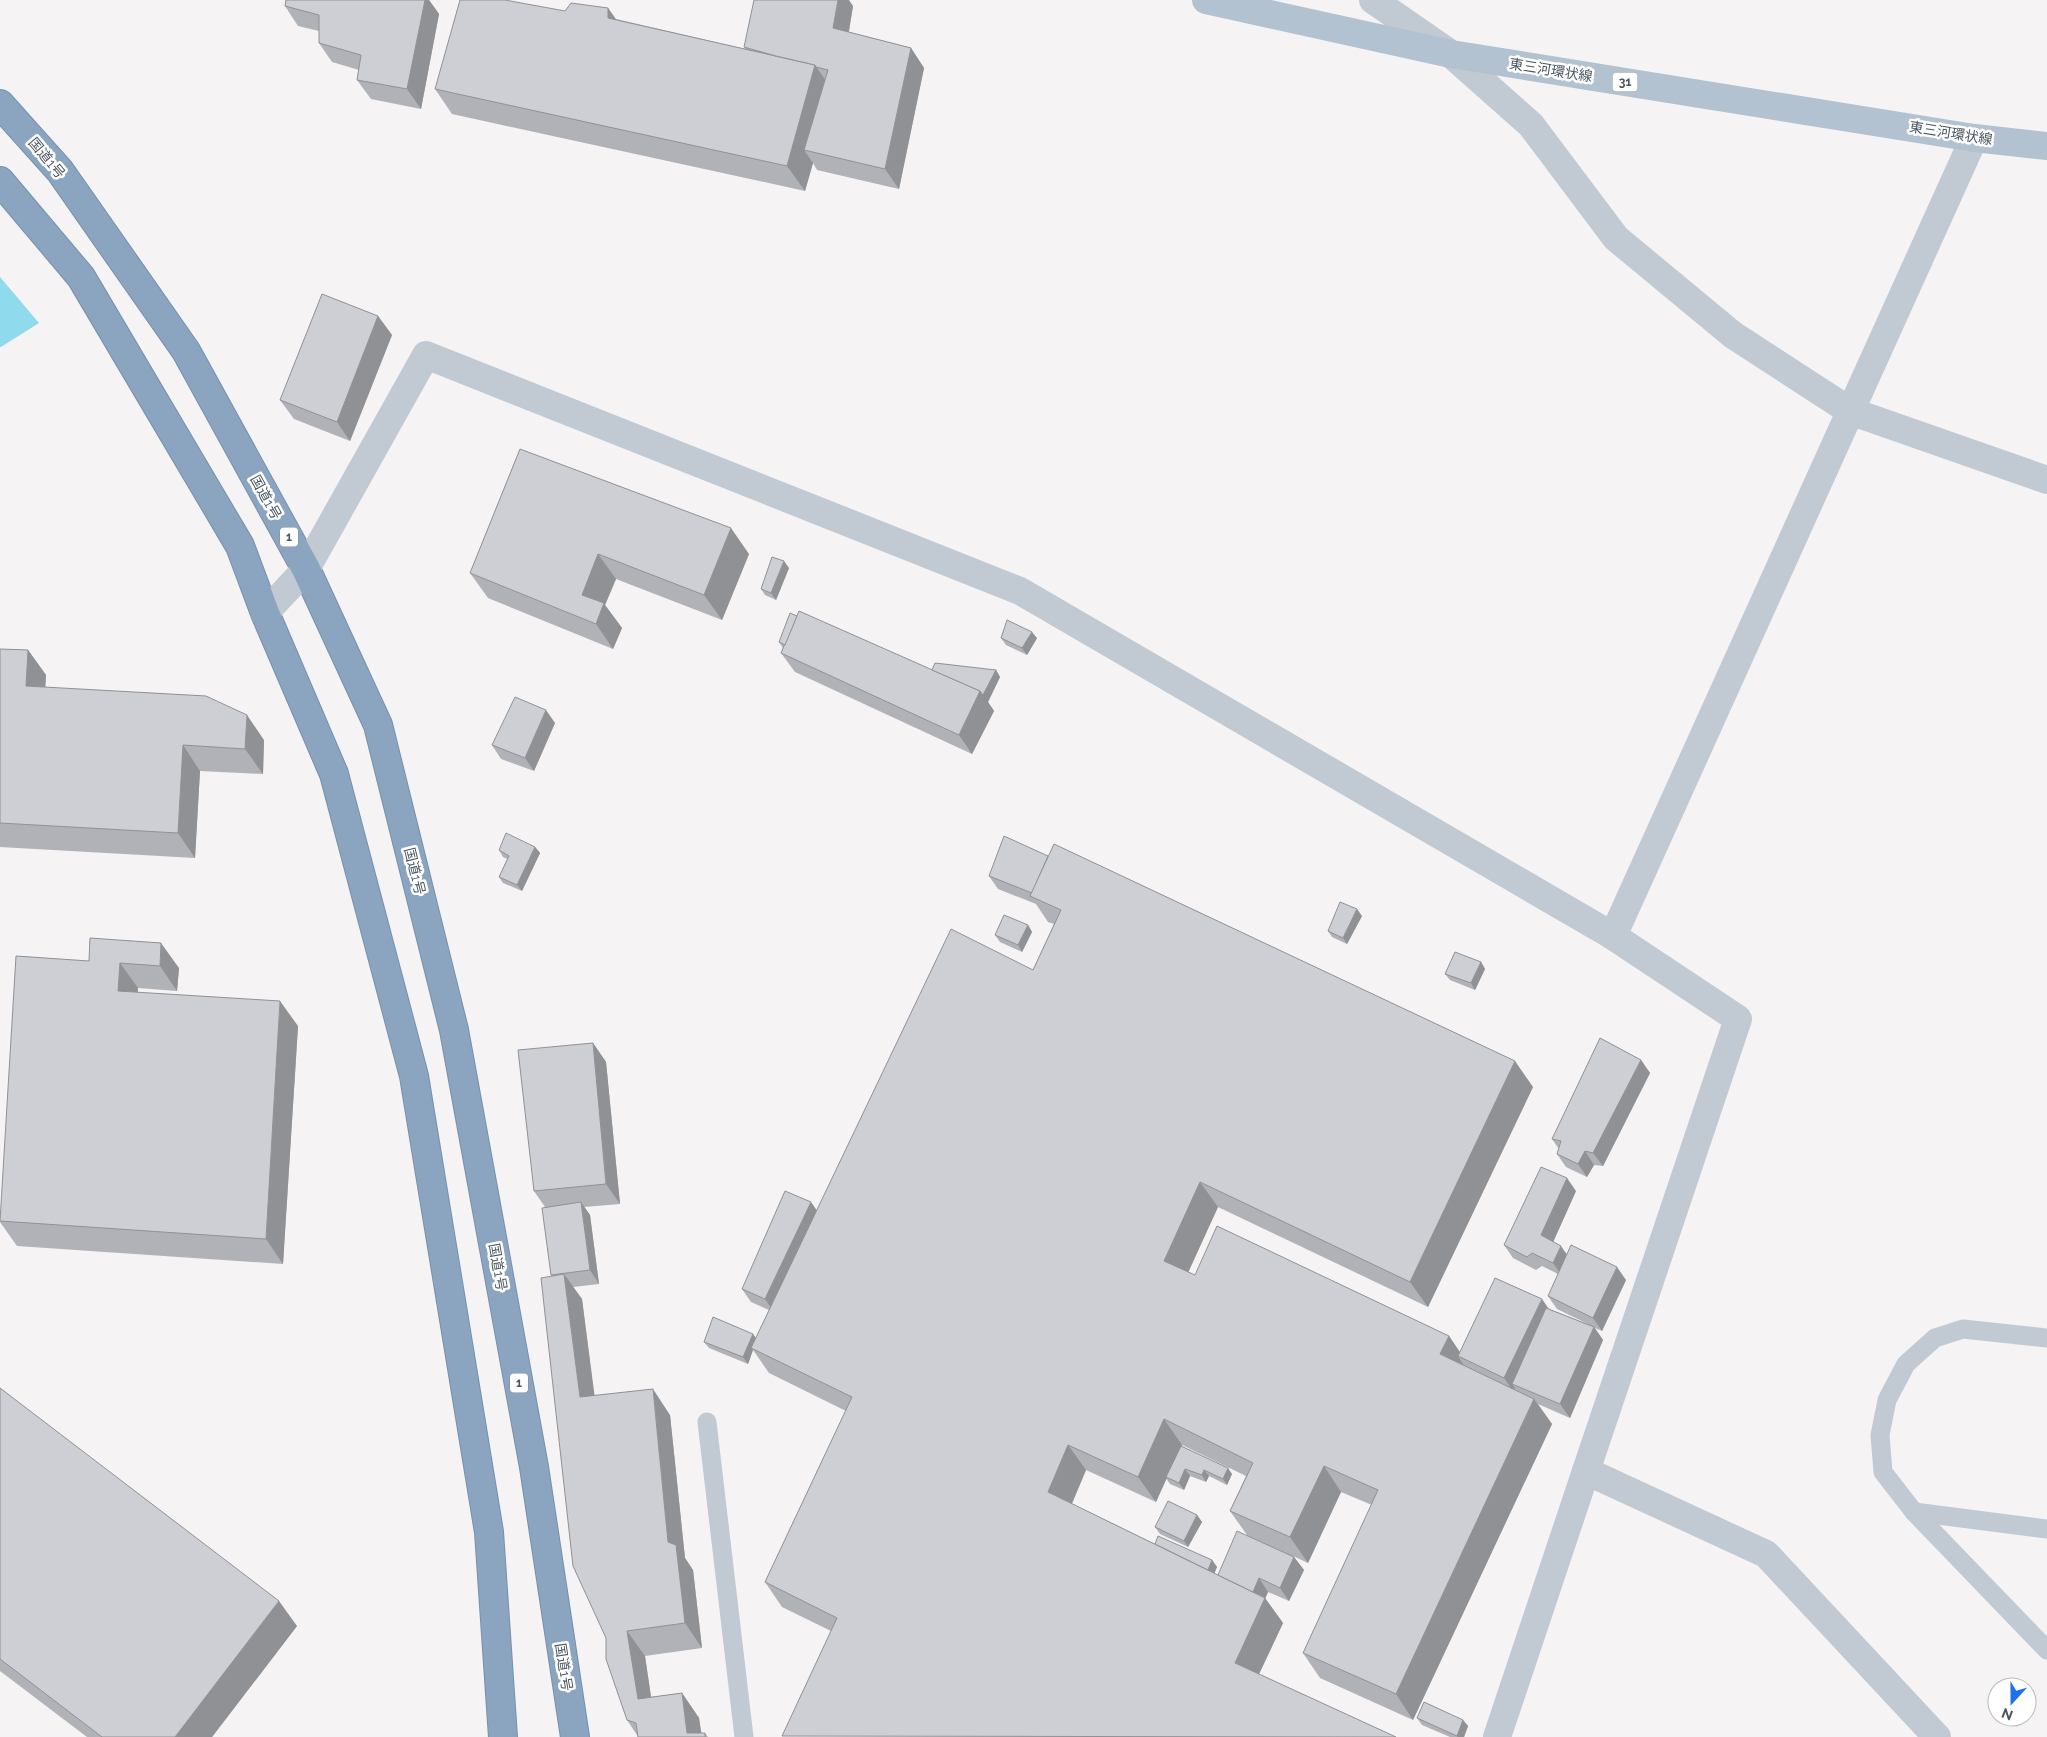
<svg xmlns="http://www.w3.org/2000/svg" width="2047" height="1737" font-family="Raleway,'Noto Sans JP',sans-serif">
  <style>
    .water { fill: #90daee }
    .lines { fill: none; stroke-linecap: round; stroke-linejoin: round }
    .highway-casing { stroke: #7690ad; stroke-width: 30 }
    .lane { stroke: #c1cad2; stroke-width: 19 }
    .street { stroke: #c1cad2; stroke-width: 28 }
    .primary { stroke: #b3c2d1; stroke-width: 28 }
    .highway { stroke: #8ba5c1; stroke-width: 28 }
    .wall { fill: #b0b2b7; fill-rule: evenodd }
    .shaded-wall { fill: #909195 }
    .building { fill: #cdcfd5; stroke: #909195 }
    .labels { text-anchor: middle; dominant-baseline: central; stroke-width: 5; stroke-linejoin: round; paint-order: stroke }
    .shield { fill: #fff; stroke: #808990; stroke-width: 1 }
    .shield-label { font-size: 12px; font-weight: bold; fill: #4a5661 }
    .street-label { font-size: 14px; fill: #4a5661; stroke: #fff }
  </style>
  <rect width="100%" height="100%" fill="#f5f3f3"/>
  <path class="water" d="M0,277L39,323L1,347H0Z"/>
  <g class="lines">
    <defs>
      <g id="highway">
        <path d="M0,104L60,171L186,351L306,569L378,725L454,1030L534,1467L575,1737"/>
        <path d="M0,181L81,277L240,546L265,613L334,774L414,1076L489,1532L503,1737"/>
      </g>
    </defs>
    <use href="#highway" class="highway-casing"/>
    <g class="lane">
      <path d="M2047,1338L1963,1329L1935,1338L1906,1364L1887,1400L1880,1435L1883,1472L1914,1512L2047,1650"/>
      <path d="M707,1422L744,1737"/>
      <path d="M1914,1512L2047,1529"/>
    </g>
    <g class="street">
      <path d="M1373,0L1451,54L1531,125L1616,238L1733,335L1850,411L2047,480"/>
      <path d="M265,613L306,569L426,355L1020,591L1613,936L1738,1019L1586,1471L1766,1554L1937,1737"/>
      <path d="M1613,936L1974,138"/>
      <path d="M1497,1737L1586,1471"/>
    </g>
    <path class="primary" d="M1206,0L1451,54L1974,138L2047,146"/>
    <use href="#highway" class="highway"/>
  </g>
  <g class="wall">
    <path d="M286,0H429L439,14L421,109L371,99L357,80L359,70L332,62L319,43V31L298,26L285,6Z"/>
    <path d="M853,6L849,32L911,48L924,68L899,189L817,170L813,163L805,191L452,114L435,89L565,11L608,8L616,19L745,49L744,47Z"/>
    <path d="M378,316L392,335L350,441L294,419L280,400Z"/>
    <path d="M520,449L749,554L722,620L616,579L605,605L622,628L613,649L488,598L470,573Z"/>
    <path d="M789,568L776,600L765,595L761,589Z"/>
    <path d="M1001,638H1037L1027,655L1006,645Z"/>
    <path d="M779,642L932,670H996L1000,677L988,702L994,711L972,754L795,672L781,653L783,648Z"/>
    <path d="M0,649L28,650L46,675L45,687L264,740L263,774L200,771L195,858L0,847Z"/>
    <path d="M555,723L534,771L501,759L492,745Z"/>
    <path d="M535,847L540,853L522,891L503,883L499,877L507,859L503,857L499,850Z"/>
    <path d="M1048,857L1533,1087L1428,1307L1218,1207L1188,1272L1195,1275L1449,1336L1460,1352L1549,1309L1588,1324L1557,1309L1548,1296L1558,1274L1542,1266L1536,1270L1513,1258L1504,1245L1576,1191L1553,1242L1567,1254L1626,1280L1602,1331L1595,1328L1603,1340L1570,1418L1538,1404L1552,1424L1413,1720L1320,1678L1303,1653L1372,1505L1341,1492L1308,1563L1293,1556L1304,1570L1289,1601L1268,1592L1265,1598L1283,1623L1259,1674L831,1631L782,1607L765,1582L846,1411L769,1373L753,1350L748,1364L709,1348L704,1342L753,1334L756,1338L769,1310L751,1302L742,1289L817,1210L1033,970L1054,924L1048,922L1036,904L998,889L989,876ZM1182,1445L1246,1476L1230,1511L1247,1535L1218,1575L1214,1573L1217,1567L1212,1560L1155,1544L1072,1504L1086,1470L1156,1502L1166,1478L1170,1484L1184,1490L1190,1476L1206,1482L1209,1476L1227,1485L1232,1474L1181,1446Z"/>
    <path d="M1362,916L1347,944L1332,937L1328,931Z"/>
    <path d="M1028,925L1032,932L1022,952L1000,942L995,935Z"/>
    <path d="M90,938L179,968L177,991L138,988V992L298,1026L283,1264L17,1246L0,1222V1214L89,961Z"/>
    <path d="M1481,962L1485,969L1475,990L1450,980L1445,974Z"/>
    <path d="M593,1043L606,1062L620,1204L584,1207L590,1215L599,1284L573,1287L582,1299L594,1396L670,1415L685,1558L693,1570L702,1648L645,1656L651,1697L682,1693L699,1718L701,1733H705L708,1737H638L637,1735L627,1720L606,1638L551,1275L545,1207L534,1191Z"/>
    <path d="M1641,1060L1650,1073L1603,1166L1594,1165L1587,1177L1566,1167L1557,1154L1559,1149L1552,1139Z"/>
    <path d="M0,1388L297,1626L212,1737H87L0,1671Z"/>
    <path d="M1197,1515L1202,1522L1188,1547L1160,1534L1155,1527Z"/>
    <path d="M1417,1718L1463,1720L1468,1726L1464,1737H1450L1422,1725Z"/>
  </g>
  <g class="shaded-wall">
    <path d="M425,0H429L439,14L421,109L407,89Z"/>
    <path d="M838,0H849L853,6L846,47L833,28Z"/>
    <path d="M608,8L625,33L608,18Z"/>
    <path d="M911,48L924,68L899,189L885,169Z"/>
    <path d="M815,65L832,90L804,150L813,163L805,191L787,166Z"/>
    <path d="M378,316L392,335L350,441L337,422Z"/>
    <path d="M731,528L749,554L722,620L704,595Z"/>
    <path d="M598,554L616,579L605,605L622,628L613,649L596,624L582,595Z"/>
    <path d="M784,561L789,568L776,600L771,593Z"/>
    <path d="M1032,632L1037,638L1027,655L1022,648Z"/>
    <path d="M28,650L46,675L44,711L26,686Z"/>
    <path d="M996,670L1000,677L988,702L994,711L972,754L959,735L980,691Z"/>
    <path d="M546,710L555,723L534,771L525,758Z"/>
    <path d="M247,715L264,740L263,774L245,749Z"/>
    <path d="M183,745L200,771L195,858L178,833Z"/>
    <path d="M535,847L540,853L522,891L517,885Z"/>
    <path d="M1357,909L1362,916L1347,944L1343,938Z"/>
    <path d="M1028,925L1032,932L1022,952L1018,945Z"/>
    <path d="M161,943L179,968L177,991L160,966Z"/>
    <path d="M1481,962L1485,969L1475,990L1471,983Z"/>
    <path d="M120,963L138,988L136,1016L118,991Z"/>
    <path d="M280,1001L298,1026L283,1264L266,1239Z"/>
    <path d="M593,1043L606,1062L620,1204L606,1184Z"/>
    <path d="M1641,1060L1650,1073L1603,1166L1593,1153Z"/>
    <path d="M1515,1061L1533,1087L1428,1307L1410,1282Z"/>
    <path d="M1585,1151L1594,1165L1587,1177L1578,1164Z"/>
    <path d="M1567,1178L1576,1191L1550,1249L1541,1235Z"/>
    <path d="M1200,1182L1218,1207L1182,1286L1164,1261Z"/>
    <path d="M581,1202L590,1215L599,1284L590,1270Z"/>
    <path d="M811,1202L820,1215L774,1312L765,1299Z"/>
    <path d="M1561,1246L1570,1259L1562,1276L1553,1263Z"/>
    <path d="M1617,1267L1626,1280L1602,1331L1593,1318Z"/>
    <path d="M564,1274L582,1299L598,1422L580,1397Z"/>
    <path d="M1542,1299L1551,1312L1512,1384L1515,1388L1513,1391L1504,1378Z"/>
    <path d="M1594,1327L1603,1340L1570,1418L1560,1404Z"/>
    <path d="M753,1334L757,1340L751,1348L753,1350L748,1364L743,1357Z"/>
    <path d="M1449,1336L1465,1360L1458,1356L1464,1366L1440,1354Z"/>
    <path d="M653,1389L670,1415L685,1558L693,1570L702,1648L685,1623L668,1542Z"/>
    <path d="M1534,1399L1552,1424L1413,1720L1396,1694Z"/>
    <path d="M1164,1419L1182,1445L1156,1502L1138,1477Z"/>
    <path d="M1068,1445L1086,1470L1066,1517L1048,1492Z"/>
    <path d="M1324,1466L1341,1492L1308,1563L1290,1537Z"/>
    <path d="M1228,1468L1232,1474L1227,1485L1223,1479Z"/>
    <path d="M1185,1469L1190,1476L1184,1490L1179,1483Z"/>
    <path d="M1204,1470L1209,1476L1206,1482L1202,1475Z"/>
    <path d="M1197,1515L1202,1522L1188,1547L1184,1541Z"/>
    <path d="M1294,1557L1304,1570L1289,1601L1280,1588Z"/>
    <path d="M1212,1560L1217,1567L1211,1582L1206,1575Z"/>
    <path d="M1259,1578L1268,1592L1262,1606L1253,1592Z"/>
    <path d="M1265,1598L1283,1623L1252,1689L1235,1663Z"/>
    <path d="M279,1601L297,1626L212,1737H175Z"/>
    <path d="M627,1631L645,1656L655,1724L638,1699Z"/>
    <path d="M682,1693L699,1718L702,1737L687,1733Z"/>
    <path d="M1463,1720L1468,1726L1464,1737H1458L1457,1736Z"/>
  </g>
  <g class="building">
    <path d="M286,0H425L407,89L357,80L361,55L319,43V15L285,6Z"/>
    <path d="M460,0H505L565,11L571,3L608,8V18L815,65L787,166L435,89Z"/>
    <path d="M754,0H838L833,28L911,48L885,169L804,150L828,70L816,67L815,65L776,56L744,47Z"/>
    <path d="M322,294L378,316L337,422L280,400Z"/>
    <path d="M520,449L731,528L704,595L598,554L582,595L604,603L596,624L470,573Z"/>
    <path d="M772,557L784,561L771,593L761,589Z"/>
    <path d="M799,611L980,691L959,735L781,653Z"/>
    <path d="M790,613L797,616L785,645L779,642Z"/>
    <path d="M1007,620L1032,632L1022,648L1001,638Z"/>
    <path d="M0,649L28,650L26,686L206,696L247,715L245,749L183,745L178,833L0,823Z"/>
    <path d="M935,663L996,670L983,695L980,691L932,670Z"/>
    <path d="M515,697L546,710L525,758L492,745Z"/>
    <path d="M506,833L535,847L517,885L499,877L509,856L499,850Z"/>
    <path d="M1004,836L1048,856L1032,893L989,876Z"/>
    <path d="M1054,844L1515,1061L1410,1282L1200,1182L1164,1261L1195,1275L1217,1226L1449,1336L1440,1354L1534,1399L1396,1694L1303,1653L1378,1490L1324,1466L1290,1537L1230,1511L1253,1463L1164,1419L1138,1477L1068,1445L1048,1492L1265,1598L1235,1663L1396,1737L782,1736L837,1618L765,1582L852,1397L751,1348L951,929L1033,970L1061,910L1030,896Z"/>
    <path d="M1340,902L1357,909L1343,938L1328,931Z"/>
    <path d="M1004,915L1028,925L1018,945L995,935Z"/>
    <path d="M90,938L161,943L160,966L120,963L118,991L280,1001L266,1239L0,1221L16,956L89,961Z"/>
    <path d="M1455,952L1481,962L1471,983L1445,974Z"/>
    <path d="M1600,1038L1641,1060L1593,1153L1585,1151L1578,1164L1557,1154L1561,1141L1552,1139Z"/>
    <path d="M593,1043L606,1184L534,1191L518,1050Z"/>
    <path d="M1541,1167L1567,1178L1541,1235L1561,1246L1553,1263L1532,1253L1527,1257L1504,1245Z"/>
    <path d="M785,1191L811,1202L765,1299L742,1289Z"/>
    <path d="M581,1202L590,1270L551,1275L542,1208Z"/>
    <path d="M1571,1245L1617,1267L1593,1318L1548,1296Z"/>
    <path d="M564,1274L580,1397L653,1389L668,1542L676,1545L685,1623L627,1631L638,1699L682,1693L687,1733H705V1737H638L636,1723L627,1720L606,1659V1638L573,1566L541,1278Z"/>
    <path d="M1495,1278L1542,1299L1504,1378L1458,1356Z"/>
    <path d="M1546,1308L1594,1327L1560,1404L1512,1384Z"/>
    <path d="M713,1317L753,1334L743,1357L704,1342Z"/>
    <path d="M0,1388L279,1601L175,1737H102L0,1659Z"/>
    <path d="M1181,1446L1228,1468L1223,1479L1204,1470L1202,1475L1185,1469L1179,1483L1166,1477Z"/>
    <path d="M1168,1501L1197,1515L1184,1541L1155,1527Z"/>
    <path d="M1237,1531L1294,1557L1280,1588L1259,1578L1253,1592L1218,1575Z"/>
    <path d="M1158,1536L1212,1560L1208,1570L1155,1544Z"/>
    <path d="M1424,1702L1463,1720L1457,1736L1417,1718Z"/>
  </g>
  <g class="labels">
    <g class="shield">
      <rect x="1612.5" y="72.5" width="25" height="19" rx="4"/>
      <rect x="280" y="527.5" width="18" height="19" rx="4"/>
      <rect x="510" y="1373.5" width="18" height="19" rx="4"/>
    </g>
    <g class="shield-label">
      <text x="1625" y="82">31</text>
      <text x="289" y="537">1</text>
      <text x="519" y="1383">1</text>
    </g>
    <g class="street-label">
      <text transform="translate(1551 70) rotate(9)">東三河環状線</text>
      <text transform="translate(1951 133) rotate(9)">東三河環状線</text>
      <text transform="translate(47 158) rotate(50)">国道1号</text>
      <text transform="translate(266 497) rotate(61)">国道1号</text>
      <text transform="translate(415 871) rotate(76)">国道1号</text>
      <text transform="translate(498 1267) rotate(80)">国道1号</text>
      <text transform="translate(564 1667) rotate(81)">国道1号</text>
    </g>
  </g>
  <g transform="translate(2012 1702) rotate(201)"><circle r="24" fill="#ffffff" stroke="#b7bbc0"/>
  <path d="M0-4L9 19L0 12L-9 19Z" fill="#1a73e8"/>
  <text y="-8" font-size="14" font-weight="bold" text-anchor="middle" fill="#4a5661">N</text>
  </g>
</svg>
